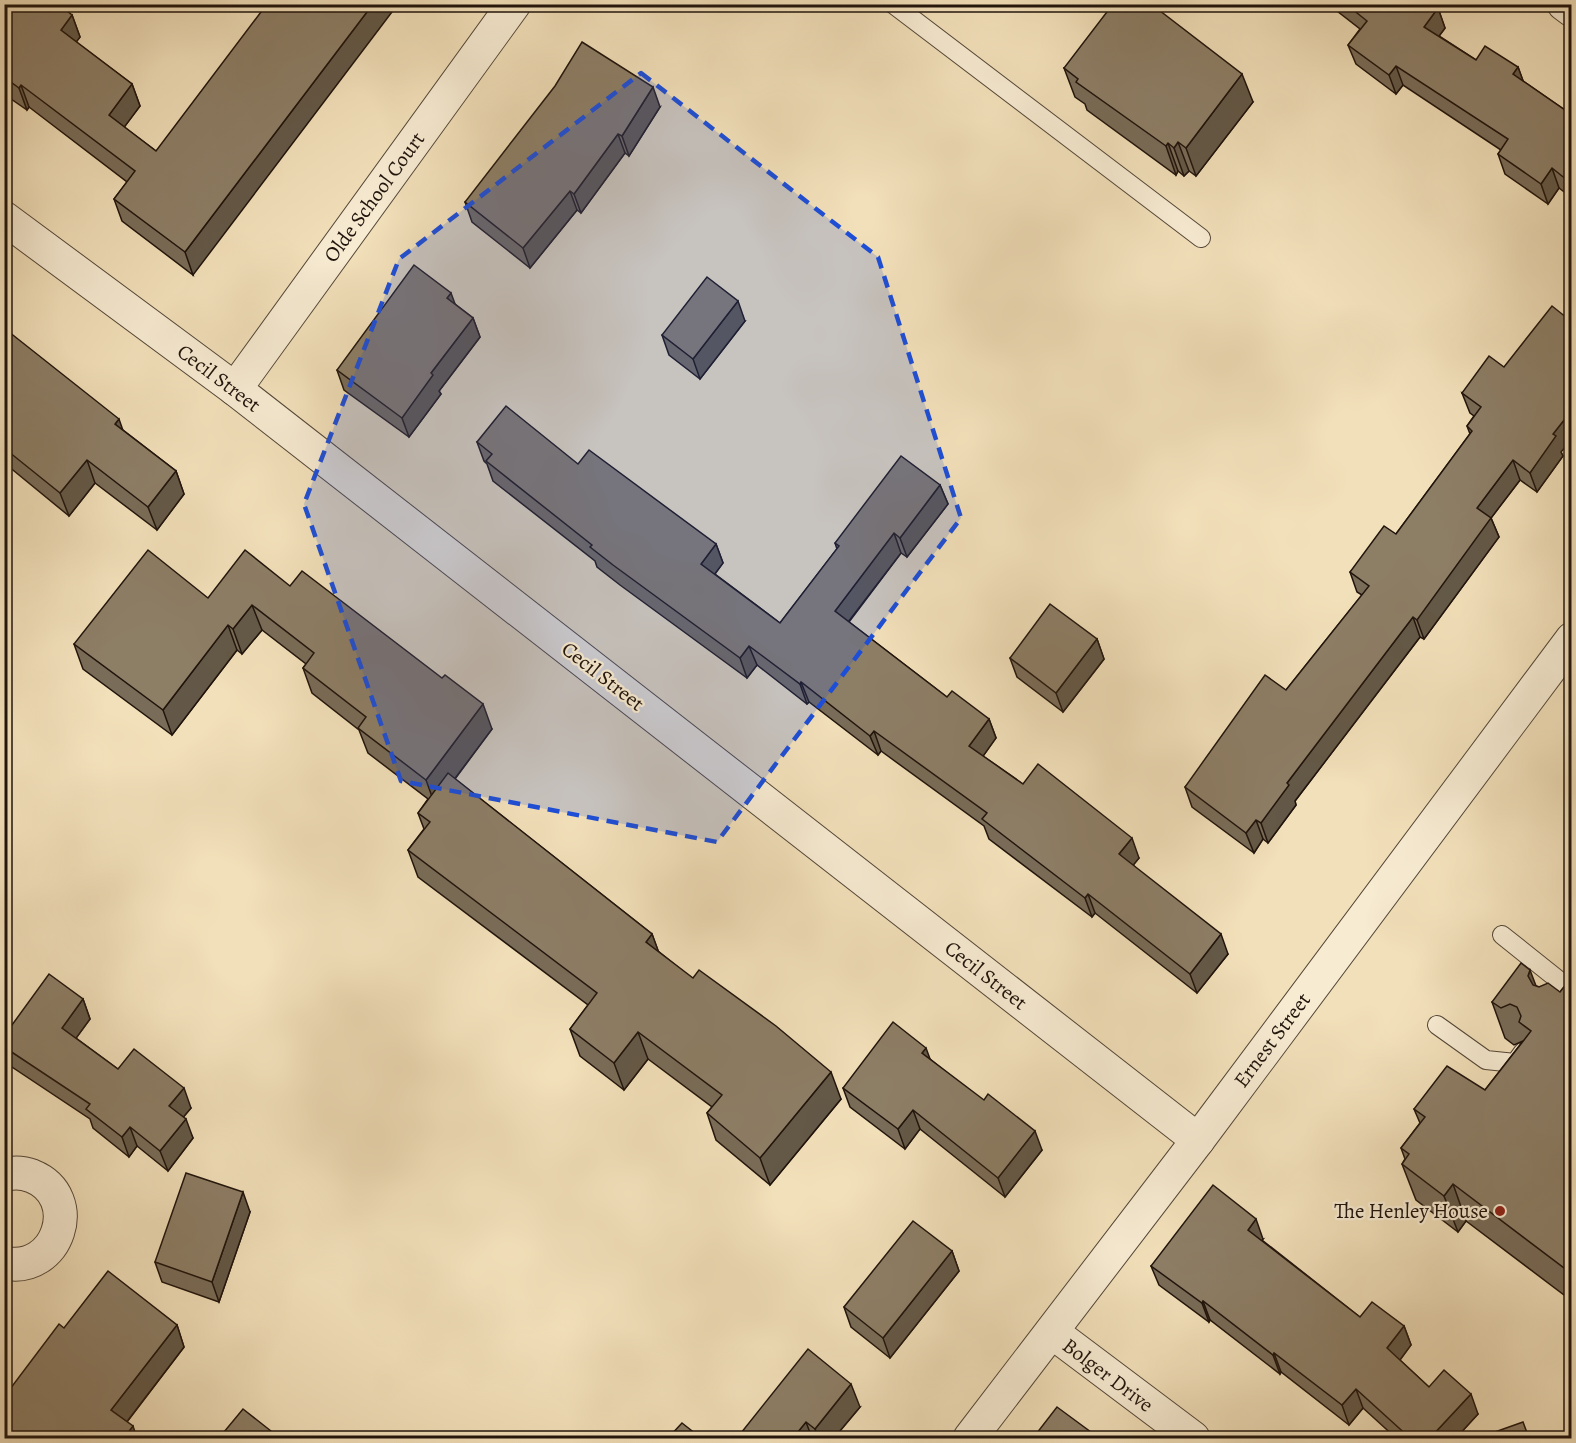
<svg xmlns="http://www.w3.org/2000/svg" width="1576" height="1443" font-family="Alegreya,serif">
  <style>
    .lines { fill: none; stroke-linecap: round; stroke-linejoin: round }
    .lane-casing { stroke: #544738; stroke-width: 20 }
    .street-casing { stroke: #544738; stroke-width: 35 }
    .lane { stroke: #f7ebd2; stroke-width: 18 }
    .street { stroke: #f7ebd2; stroke-width: 33 }
    .wall { fill: #796c58; stroke: #20140c; stroke-width: 1.5 }
    .shaded-wall { fill: #635847; stroke: #20140c; stroke-width: 1.5 }
    .building { fill: #8d7e66; stroke: #20140c; stroke-width: 1.5 }
    .marked { fill: #1d4ed8; fill-opacity: 0.2; stroke: #1d4ed8; stroke-width: 4.5; stroke-dasharray: 12 8; stroke-linejoin: round }
    .poi-dot { fill: #8f2418; stroke: #f7ebd2; stroke-width: 2 }
    .labels { text-anchor: middle; dominant-baseline: central; stroke-width: 4.5; stroke-linejoin: round; paint-order: stroke }
    .street-label { font-size: 21px; fill: #20140c; stroke: #f7ebd2 }
    .poi-label { font-size: 21px; fill: #20140c; stroke: #f7ebd2; text-anchor: end }
  </style>
  <rect width="100%" height="100%" fill="#f2e0ba"/>
  <filter id="stains"><feTurbulence type="fractalNoise" baseFrequency=".00333" numOctaves="4"/><feColorMatrix values="0 0 0 0 .2 0 0 0 0 .09 0 0 0 0 .02 0 0 0 .5 -.17"/></filter>
  <radialGradient id="worn" r=".72"><stop offset=".6" stop-color="#630" stop-opacity="0"/><stop offset="1" stop-color="#630" stop-opacity=".3"/></radialGradient>
  <g class="lines">
    <defs>
      <g id="lane">
        <path d="M893,4L1201,238"/>
        <path d="M1502,935L1561,982V1001L1554,1012"/>
        <path d="M1437,1025L1486,1060L1515,1063L1523,1052"/>
      </g>
      <g id="street">
        <path d="M1564,4L1572,10"/>
        <path d="M4,218L235,389L1198,1140"/>
        <path d="M235,389L514,4"/>
        <path d="M4,1175C13,1172 24,1173 32,1176C84,1197 58,1275 4,1263"/>
        <path d="M1052,1332L1193,1438"/>
        <path d="M970,1438L1198,1140L1572,639"/>
      </g>
    </defs>
    <use href="#lane" class="lane-casing"/>
    <use href="#street" class="street-casing"/>
    <use href="#lane" class="lane"/>
    <use href="#street" class="street"/>
  </g>
  <g class="wall">
    <path d="M4,4L72,15L80,37L76,42L132,84L140,106L124,127L156,151L193,275L122,221L114,199L127,182L29,107L27,110L4,94Z"/>
    <path d="M1328,4H1433L1438,8L1445,28L1439,36L1476,60L1518,67L1523,81L1572,115V198L1559,188L1548,204L1505,174L1498,154L1501,150L1403,85L1396,94L1356,64L1348,45L1360,29Z"/>
    <path d="M1064,68L1253,102L1196,176L1189,171L1184,176L1178,171L1176,175L1087,110L1085,104L1075,97Z"/>
    <path d="M660,107L629,156L625,153L581,213L577,210L530,268L472,222L465,202Z"/>
    <path d="M455,304L473,318L480,337L439,391L441,394L409,437L344,390L337,370Z"/>
    <path d="M745,321L700,379L669,355L662,335Z"/>
    <path d="M4,328L123,430L176,471L184,494L157,530L95,483L69,516L8,466L4,470Z"/>
    <path d="M1462,393L1561,452L1563,456L1537,492L1520,480L1491,518L1499,537L1424,639L1420,637L1295,801L1296,805L1268,843L1263,839L1254,853L1192,807L1185,787L1286,690L1362,595L1357,592L1350,572L1396,534L1470,434L1467,426L1474,416L1470,413Z"/>
    <path d="M477,442L578,464L716,544L723,563L715,574L780,623L837,549L835,543L940,485L948,504L907,557L901,553L849,622L947,697L989,719L996,738L983,756L1023,784L1139,858L1133,865L1228,954L1197,993L1095,913L1092,917L989,839L984,826L881,751L878,755L809,702L807,704L757,665L747,678L620,585L597,567L595,561L493,481L487,464L484,461Z"/>
    <path d="M290,586L492,729L455,779L652,934L658,951L841,1099L770,1185L716,1140L707,1113L712,1107L648,1059L624,1090L580,1056L570,1029L588,1005L418,877L408,850L424,829L418,813L428,799L368,753L359,730L312,693L303,668L306,664L262,630L242,654L237,650L172,735L83,669L74,644L208,598Z"/>
    <path d="M1097,639L1104,659L1063,712L1017,677L1010,658Z"/>
    <path d="M1572,977V1301L1466,1221L1458,1232L1416,1200L1402,1164L1405,1159L1401,1148L1420,1123L1414,1109L1485,1090L1523,1041L1514,1045L1505,1038L1492,1002L1536,986L1560,992Z"/>
    <path d="M83,999L90,1019L76,1038L118,1069L191,1108L183,1117L193,1138L168,1171L137,1146L129,1157L93,1128L90,1119L6,1063L4,1057V1036Z"/>
    <path d="M930,1059L1042,1150L1005,1197L920,1129L905,1149L850,1107L843,1088Z"/>
    <path d="M250,1212L219,1302L162,1282L155,1262Z"/>
    <path d="M1263,1239L1262,1240L1360,1317L1404,1326L1411,1345L1400,1360L1429,1387L1478,1414L1456,1438H1396L1363,1408L1349,1425L1281,1372L1280,1374L1210,1320L1209,1322L1159,1285L1151,1266Z"/>
    <path d="M952,1251L959,1271L890,1358L851,1327L844,1307Z"/>
    <path d="M177,1325L184,1347L127,1422L137,1438H4V1397L64,1328Z"/>
    <path d="M860,1407L834,1438H737Z"/>
  </g>
  <g class="shaded-wall">
    <path d="M373,4H398L193,275L185,252Z"/>
    <path d="M1438,8L1445,28L1431,47L1424,27Z"/>
    <path d="M72,15L80,37L69,52L61,30Z"/>
    <path d="M1396,66L1403,85L1396,94L1389,75Z"/>
    <path d="M1518,67L1525,86L1513,74Z"/>
    <path d="M1242,74L1253,102L1196,176L1186,148Z"/>
    <path d="M132,84L140,106L117,137L109,115Z"/>
    <path d="M21,85L29,107L27,110L19,88Z"/>
    <path d="M653,87L660,107L629,156L622,136Z"/>
    <path d="M618,134L625,153L581,213L574,194Z"/>
    <path d="M1178,142L1189,171L1184,176L1174,148Z"/>
    <path d="M1168,143L1178,171L1176,175L1166,146Z"/>
    <path d="M1552,168L1559,188L1548,204L1541,184Z"/>
    <path d="M570,191L577,210L530,268L523,248Z"/>
    <path d="M451,293L458,312L447,298Z"/>
    <path d="M738,301L745,321L700,379L693,359Z"/>
    <path d="M473,318L480,337L439,391L441,394L409,437L402,418L431,373Z"/>
    <path d="M1572,410V439L1561,452L1563,456L1537,492L1530,473L1553,434Z"/>
    <path d="M119,419L127,442L115,424Z"/>
    <path d="M4,458L8,466L4,470Z"/>
    <path d="M87,460L95,483L69,516L60,493Z"/>
    <path d="M1513,460L1520,480L1491,518L1499,537L1424,639L1417,620L1477,508Z"/>
    <path d="M176,471L184,494L157,530L148,507Z"/>
    <path d="M940,485L948,504L907,557L900,538Z"/>
    <path d="M894,533L901,553L842,630L835,611Z"/>
    <path d="M716,544L723,563L708,583L701,564Z"/>
    <path d="M252,605L262,630L242,654L233,629Z"/>
    <path d="M1413,617L1420,637L1295,801L1296,805L1268,843L1261,823L1287,783Z"/>
    <path d="M228,625L237,650L172,735L163,710Z"/>
    <path d="M1097,639L1104,659L1063,712L1056,693Z"/>
    <path d="M749,646L757,665L747,678L740,658Z"/>
    <path d="M801,682L809,702L807,704L800,684Z"/>
    <path d="M483,704L492,729L435,805L426,780Z"/>
    <path d="M989,719L996,738L976,766L969,746Z"/>
    <path d="M874,731L881,751L878,755L870,736Z"/>
    <path d="M1256,820L1263,839L1254,853L1246,833Z"/>
    <path d="M1132,838L1139,858L1126,874L1119,854Z"/>
    <path d="M1088,894L1095,913L1092,917L1085,898Z"/>
    <path d="M652,934L662,961L646,942Z"/>
    <path d="M1221,934L1228,954L1197,993L1190,974Z"/>
    <path d="M1530,970L1544,1007L1528,976Z"/>
    <path d="M83,999L90,1019L69,1048L62,1028Z"/>
    <path d="M638,1032L648,1059L624,1090L614,1063Z"/>
    <path d="M926,1048L933,1067L922,1053Z"/>
    <path d="M831,1072L841,1099L770,1185L760,1158Z"/>
    <path d="M184,1088L191,1108L176,1126L169,1106Z"/>
    <path d="M913,1110L920,1129L905,1149L898,1129Z"/>
    <path d="M186,1119L193,1138L168,1171L160,1151Z"/>
    <path d="M130,1127L137,1146L129,1157L122,1137Z"/>
    <path d="M1035,1131L1042,1150L1005,1197L998,1178Z"/>
    <path d="M1453,1184L1466,1221L1458,1232L1444,1196Z"/>
    <path d="M243,1192L250,1212L219,1302L212,1282Z"/>
    <path d="M1256,1219L1263,1239L1255,1249L1248,1230Z"/>
    <path d="M952,1251L959,1271L890,1358L883,1338Z"/>
    <path d="M1203,1301L1210,1320L1209,1322L1202,1303Z"/>
    <path d="M177,1325L184,1347L119,1432L111,1410Z"/>
    <path d="M1404,1326L1411,1345L1394,1368L1387,1348Z"/>
    <path d="M1274,1353L1281,1372L1280,1374L1273,1355Z"/>
    <path d="M851,1384L860,1407L834,1438H819L815,1429Z"/>
    <path d="M1356,1389L1363,1408L1349,1425L1342,1405Z"/>
    <path d="M1471,1394L1478,1414L1456,1438H1430Z"/>
    <path d="M806,1422L812,1438H793Z"/>
    <path d="M133,1426L137,1438H124Z"/>
  </g>
  <g class="building">
    <path d="M4,4H58L72,15L61,30L132,84L109,115L156,151L267,4H373L185,252L114,199L135,171L21,85L19,88L4,77Z"/>
    <path d="M1113,4H1151L1242,74L1186,148L1178,142L1174,148L1168,143L1166,146L1076,82L1078,79L1064,68Z"/>
    <path d="M1346,4H1433L1438,8L1424,27L1476,60L1485,46L1518,67L1513,74L1572,115V184L1552,168L1541,184L1498,154L1508,139L1396,66L1389,75L1348,45L1367,21Z"/>
    <path d="M582,42L653,87L622,136L618,134L574,194L570,191L523,248L465,202L555,86Z"/>
    <path d="M414,265L451,293L447,298L473,318L431,373L433,375L402,418L337,370Z"/>
    <path d="M707,277L738,301L693,359L662,335Z"/>
    <path d="M1552,306L1572,322V410L1553,434L1556,436L1530,473L1513,460L1477,508L1491,518L1417,620L1413,617L1287,783L1289,785L1261,823L1256,820L1246,833L1185,787L1265,675L1286,690L1369,586L1350,572L1384,526L1396,534L1472,431L1467,426L1481,407L1462,393L1489,356L1504,367Z"/>
    <path d="M4,328L119,419L115,424L176,471L148,507L87,460L60,493L4,448Z"/>
    <path d="M506,406L578,464L589,450L716,544L701,564L780,623L839,546L835,543L901,456L940,485L900,538L894,533L835,611L947,697L952,691L989,719L969,746L1023,784L1038,764L1132,838L1119,854L1221,934L1190,974L1088,894L1085,898L982,819L987,813L874,731L870,736L801,682L800,684L749,646L740,658L613,565L590,547L592,545L486,461L492,454L477,442Z"/>
    <path d="M148,550L208,598L245,550L290,586L302,571L442,678L445,675L483,704L426,780L358,728L366,717L303,668L314,653L252,605L233,629L228,625L163,710L74,644Z"/>
    <path d="M1050,604L1097,639L1056,693L1010,658Z"/>
    <path d="M448,773L652,934L646,942L693,978L699,970L776,1026L831,1072L760,1158L707,1113L722,1095L638,1032L614,1063L570,1029L597,993L408,850L430,822L418,813Z"/>
    <path d="M1521,963L1530,970L1528,976L1533,985L1539,987L1548,983L1560,992L1572,977V1274L1453,1184L1444,1196L1402,1164L1409,1154L1401,1148L1425,1117L1414,1109L1447,1066L1485,1090L1531,1031L1519,1022L1521,1016L1517,1007L1510,1004L1501,1008L1492,1002Z"/>
    <path d="M49,974L83,999L62,1028L118,1069L134,1049L184,1088L169,1106L186,1119L160,1151L130,1127L122,1137L86,1109L90,1104L4,1047V1036Z"/>
    <path d="M893,1022L926,1048L922,1053L984,1100L988,1094L1035,1131L998,1178L913,1110L898,1129L843,1088Z"/>
    <path d="M186,1173L243,1192L212,1282L155,1262Z"/>
    <path d="M1213,1185L1256,1219L1248,1230L1360,1317L1372,1302L1404,1326L1387,1348L1429,1387L1444,1370L1471,1394L1430,1438H1410L1356,1389L1342,1405L1274,1353L1273,1355L1203,1301L1202,1303L1151,1266Z"/>
    <path d="M913,1221L952,1251L883,1338L844,1307Z"/>
    <path d="M108,1271L177,1325L111,1410L133,1426L124,1438H18L4,1428V1397L59,1324L64,1328Z"/>
    <path d="M808,1349L851,1384L815,1429L806,1422L793,1438H786L784,1437L783,1438H737Z"/>
    <path d="M1057,1407L1099,1438H1033Z"/>
    <path d="M243,1409L276,1435L273,1438H219Z"/>
    <path d="M1523,1422L1529,1438H1478Z"/>
    <path d="M682,1423L701,1438H668Z"/>
  </g>
  <path class="marked" d="M641,73L878,257L961,518L717,842L401,781L304,504L399,259Z"/>
  <circle class="poi-dot" cx="1500" cy="1211" r="6"/>
  <g class="labels">
    <g class="street-label">
      <text transform="translate(374 197) rotate(-54)">Olde School Court</text>
      <text transform="translate(219 378) rotate(37)">Cecil Street</text>
      <text transform="translate(603 676) rotate(38)">Cecil Street</text>
      <text transform="translate(986 975) rotate(38)">Cecil Street</text>
      <text transform="translate(1272 1040) rotate(-53)">Ernest Street</text>
      <text transform="translate(1108 1375) rotate(37)">Bolger Drive</text>
    </g>
    <g class="poi-label">
      <text x="1488" y="1211">The Henley House</text>
    </g>
  </g>
  <rect width="1576" height="1443" fill="none" stroke="#f2e0ba" stroke-width="24"/>
  <rect x="6" y="6" width="1564" height="1431" fill="none" stroke="#20140c" stroke-width="3"/>
  <rect x="12" y="12" width="1552" height="1419" fill="none" stroke="#20140c" stroke-width="1.5"/>
  <rect width="100%" height="100%" filter="url(#stains)"/>
  <rect width="100%" height="100%" fill="url(#worn)"/>
</svg>
